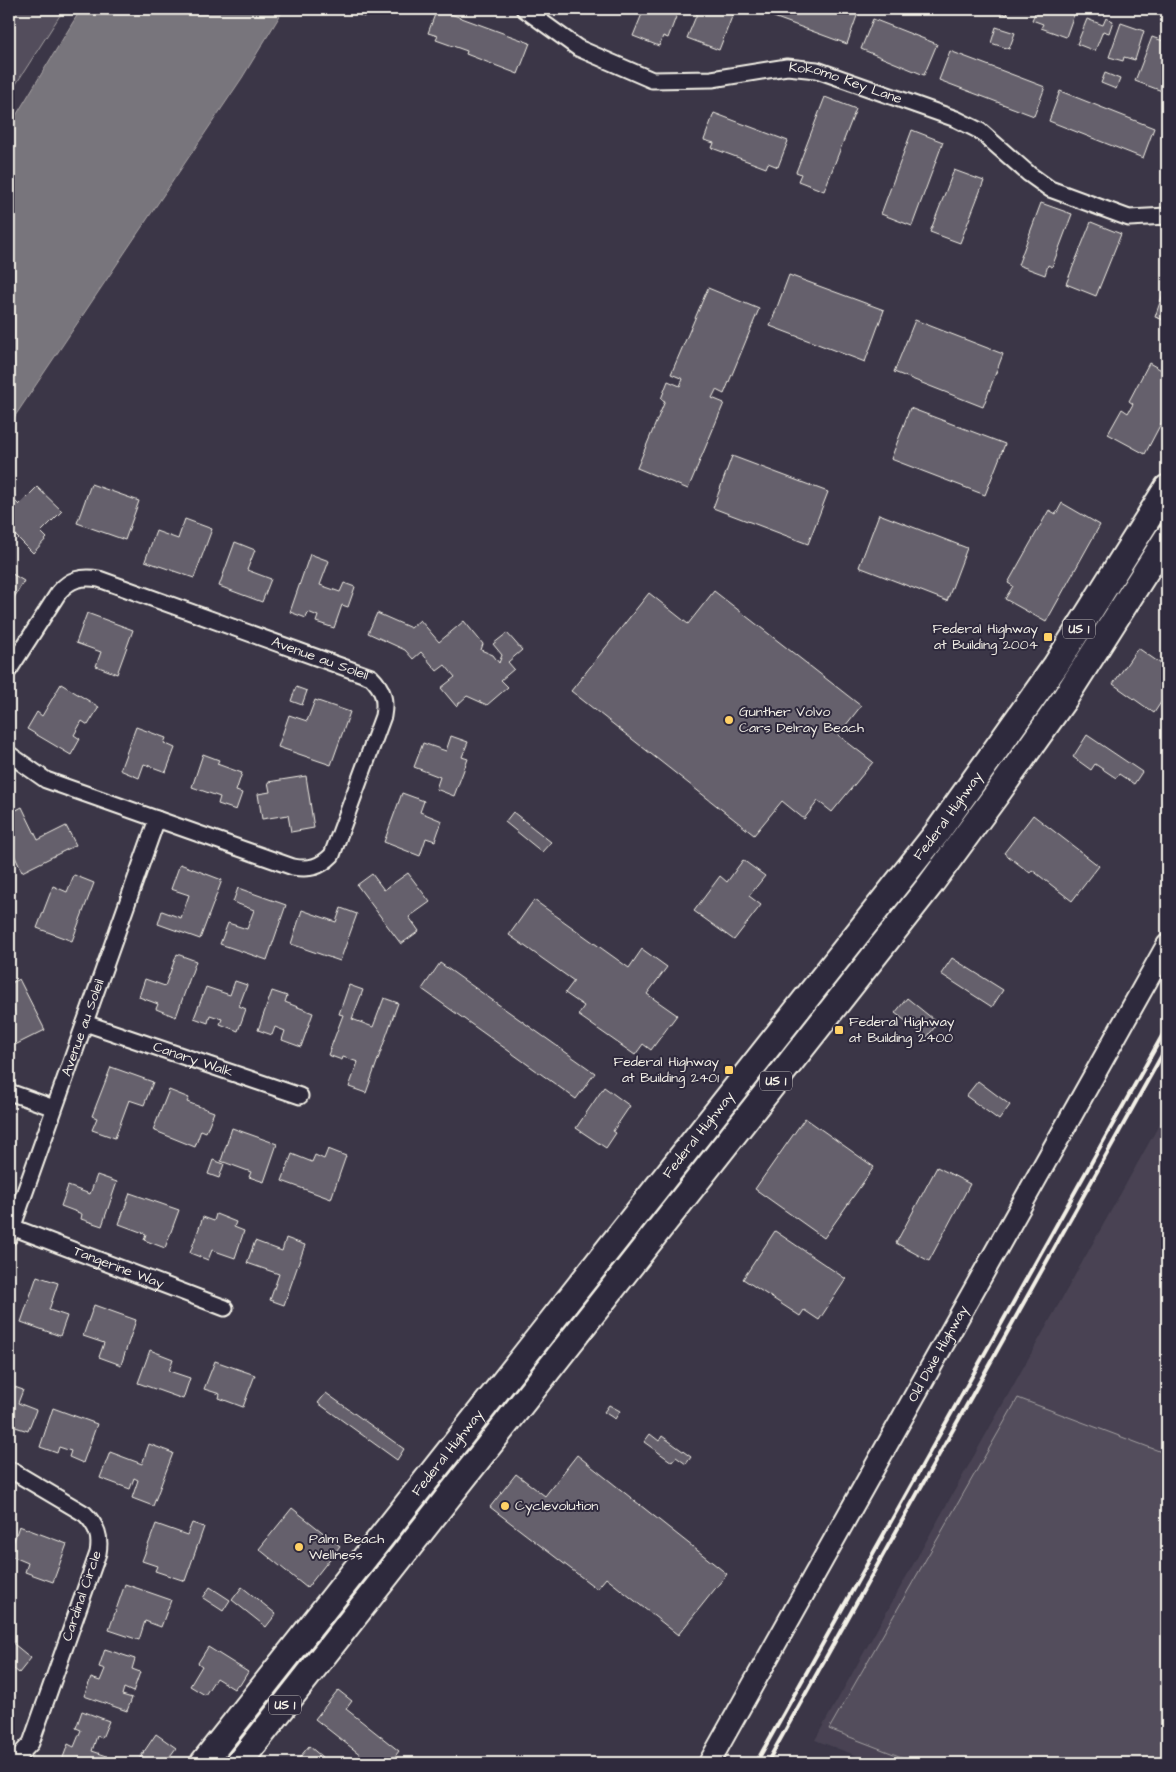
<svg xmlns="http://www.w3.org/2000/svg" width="1176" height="1772" font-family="'Architects Daughter',sans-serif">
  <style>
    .built { fill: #484352 }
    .green { fill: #534e5c; stroke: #a4a0a2 }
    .water { fill: #78747b; stroke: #aaa6a7 }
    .building { fill: #65616c; stroke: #f4f1e8 }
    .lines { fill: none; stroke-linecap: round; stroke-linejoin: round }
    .minor-casing { stroke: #f4f1e8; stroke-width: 19 }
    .tertiary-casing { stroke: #f4f1e8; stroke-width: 24 }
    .primary-casing { stroke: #f4f1e8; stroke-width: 29 }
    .minor { stroke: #2f2a3d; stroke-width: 15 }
    .tertiary { stroke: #2f2a3d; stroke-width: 20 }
    .primary { stroke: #2f2a3d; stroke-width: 25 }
    .rail { stroke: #f4f1e8; stroke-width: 4 }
    .poi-dot { fill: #ffd166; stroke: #2f2a3d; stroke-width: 2 }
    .labels { text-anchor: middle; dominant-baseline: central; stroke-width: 4; stroke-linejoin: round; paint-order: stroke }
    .shield { fill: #2f2a3d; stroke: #b9b5b5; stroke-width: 1 }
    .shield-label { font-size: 12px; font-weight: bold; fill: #f4f1e8 }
    .street-label { font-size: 14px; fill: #f4f1e8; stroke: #2f2a3d }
    .poi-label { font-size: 14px; fill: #f4f1e8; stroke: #2f2a3d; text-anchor: start }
  </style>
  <rect width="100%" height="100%" fill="#3b3647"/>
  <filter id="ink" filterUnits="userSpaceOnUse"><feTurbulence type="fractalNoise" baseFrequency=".02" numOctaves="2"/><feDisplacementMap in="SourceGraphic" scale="10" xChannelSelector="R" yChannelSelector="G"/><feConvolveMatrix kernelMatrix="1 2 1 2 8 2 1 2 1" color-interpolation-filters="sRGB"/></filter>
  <g filter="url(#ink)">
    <path class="built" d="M1164,1116L1167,1117V1763H876L815,1740Z"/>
    <g class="green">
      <path d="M9,9H64L9,95Z"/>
      <path d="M1018,1398L1167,1454V1763H917L829,1729Z"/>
    </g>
    <path class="water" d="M81,9H284L242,78L9,425V127Z"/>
    <g class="building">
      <path d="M348,9H368L364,17Z"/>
      <path d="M437,9L530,43L518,74L466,54L467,51L436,40L438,36L428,33Z"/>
      <path d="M564,9H578L576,13Z"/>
      <path d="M644,9H679L668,38L663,36L659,46L633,36Z"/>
      <path d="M699,9H735L719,50L687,38Z"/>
      <path d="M752,9H846L858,13L847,44Z"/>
      <path d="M990,9H1009L1007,15Z"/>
      <path d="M1037,9H1076L1066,37L1041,28L1043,24L1032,20Z"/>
      <path d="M1106,18L1113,21L1109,33L1103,31L1095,51L1077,44L1087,19L1103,25Z"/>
      <path d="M873,19L937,44L924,75L861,49Z"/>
      <path d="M1121,23L1144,31L1135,60L1124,57L1123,61L1109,57Z"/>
      <path d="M996,27L1015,33L1009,49L991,43Z"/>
      <path d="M1166,32H1167V76L1162,91L1135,81L1152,37L1163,41Z"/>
      <path d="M950,51L1045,87L1034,116L939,80Z"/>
      <path d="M1105,73L1120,79L1116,89L1101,83Z"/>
      <path d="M1060,91L1154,128L1143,158L1049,121Z"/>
      <path d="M825,97L856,109L824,191L798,181L801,174L796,172Z"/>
      <path d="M714,113L788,141L778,167L768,163L766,168L712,148L714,143L704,140Z"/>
      <path d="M912,130L943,142L912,226L881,214Z"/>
      <path d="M954,170L984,181L960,243L930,232Z"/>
      <path d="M1041,203L1072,214L1052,267L1048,265L1045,275L1018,265Z"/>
      <path d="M1091,222L1121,234L1096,296L1066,284Z"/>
      <path d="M789,275L884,310L865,362L770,326Z"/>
      <path d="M1167,282V321L1155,317Z"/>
      <path d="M708,288L759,309L724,394L716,390L712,398L724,403L688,489L637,468L665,401L661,399L668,381L680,386L683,379L671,374Z"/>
      <path d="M915,320L1003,354L983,407L894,372Z"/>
      <path d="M1149,363L1167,373V412L1145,454L1108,434L1122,409L1128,413L1133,404L1129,401Z"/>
      <path d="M910,408L1005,444L985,495L891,459Z"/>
      <path d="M732,456L828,492L808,544L713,508Z"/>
      <path d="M91,484L139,501L125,540L77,523Z"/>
      <path d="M37,487L62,511L41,532L47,538L33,553L9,529V495L19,505Z"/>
      <path d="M1062,503L1100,525L1046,622L1005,599L1013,586L1008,583L1049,510L1056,514Z"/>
      <path d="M879,514L967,548L947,601L859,567Z"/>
      <path d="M185,519L212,529L194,578L145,561L156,531L178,539Z"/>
      <path d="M235,542L255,550L247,570L271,579L262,602L219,586Z"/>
      <path d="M310,554L329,561L320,585L340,592L344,583L355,587L348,607L342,605L334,628L316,622L318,616L308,612L306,618L290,612Z"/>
      <path d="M9,572L24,581L12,601L9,599Z"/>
      <path d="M714,591L861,706L838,735L873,762L832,812L818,801L804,819L782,801L754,835L571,691L649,593L688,624Z"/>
      <path d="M87,613L133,630L117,674L96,666L101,652L76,643Z"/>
      <path d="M377,613L411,628L420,620L439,642L464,621L483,644L481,650L493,655L499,663L502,655L493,644L507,633L522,650L508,662L514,669L501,680L508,687L487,705L467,696L456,706L441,688L455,677L445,665L437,671L421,652L413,659L405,650L368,633Z"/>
      <path d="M1138,648L1167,668V693L1154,713L1113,684Z"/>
      <path d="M61,684L99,707L88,725L82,721L74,735L80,739L71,755L27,729L37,712L42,716Z"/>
      <path d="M296,687L307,691L302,705L291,701Z"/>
      <path d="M315,700L350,712L331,765L278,747L289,715L307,721Z"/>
      <path d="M136,727L166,738L164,743L175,748L166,772L144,764L139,778L120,770Z"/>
      <path d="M1087,735L1142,772L1134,784L1119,774L1116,778L1095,764L1091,770L1073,757Z"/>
      <path d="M451,736L468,742L462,757L468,759L454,796L436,789L440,777L414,767L423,743L446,751Z"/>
      <path d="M203,754L219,760L217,764L242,773L236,791L242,793L236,810L218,804L220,797L192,787Z"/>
      <path d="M306,776L314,828L291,832L288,815L262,819L258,794L270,792L268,782Z"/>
      <path d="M402,793L424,801L420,812L442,821L435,841L426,838L420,856L384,842Z"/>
      <path d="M22,807L38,840L66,826L76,845L22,872L9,844V814Z"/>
      <path d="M513,812L551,842L542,852L505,822Z"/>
      <path d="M1033,815L1099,866L1072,901L1032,870L1030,873L1004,853Z"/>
      <path d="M743,860L765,876L749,896L761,905L734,940L694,911L720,876L727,882Z"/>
      <path d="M180,864L222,880L200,939L158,924L162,911L181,918L189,895L171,889Z"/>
      <path d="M408,873L430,902L409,917L419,931L401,944L357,885L372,874L384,890Z"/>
      <path d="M74,875L94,883L72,941L37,928L53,886L67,892Z"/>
      <path d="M238,888L286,905L267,960L220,944L228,923L247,929L254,910L233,902Z"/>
      <path d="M534,900L629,968L642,949L667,967L647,994L677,1015L651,1050L643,1044L635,1055L578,1015L584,1006L565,993L574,981L509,935Z"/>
      <path d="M341,908L357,914L340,961L291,944L302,910L336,922Z"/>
      <path d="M177,954L196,961L176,1017L156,1009L158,1004L139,997L145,979L165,986Z"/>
      <path d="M952,958L1003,990L992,1007L941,974Z"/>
      <path d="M440,963L595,1073L576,1099L422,989Z"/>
      <path d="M19,979L45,1030L15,1045L14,1043L9,1046V1014L14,1011L9,999V984Z"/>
      <path d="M235,981L247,985L239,1006L246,1009L238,1031L220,1024L222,1019L210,1015L208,1023L194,1018L206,987L230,995Z"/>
      <path d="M349,985L363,990L352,1019L373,1027L384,998L398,1003L366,1093L349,1087L358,1062L343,1057L342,1060L328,1055L343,1015L339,1014Z"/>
      <path d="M272,991L287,996L285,1002L313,1013L301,1047L282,1040L285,1031L275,1027L272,1035L258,1030Z"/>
      <path d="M907,998L938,1023L927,1037L895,1013Z"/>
      <path d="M111,1067L153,1082L144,1105L129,1100L115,1138L92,1130L97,1118L92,1116Z"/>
      <path d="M978,1081L1010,1105L999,1120L966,1096Z"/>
      <path d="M604,1087L630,1106L613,1131L616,1133L606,1148L576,1128Z"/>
      <path d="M169,1090L189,1098L187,1102L214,1112L206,1132L201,1130L195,1147L153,1130Z"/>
      <path d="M805,1118L874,1167L824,1238L755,1189Z"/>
      <path d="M232,1128L277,1144L264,1182L249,1177L251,1172L221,1161Z"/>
      <path d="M328,1149L346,1156L331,1199L282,1181L292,1154L312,1162L315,1155L324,1159Z"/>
      <path d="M213,1160L224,1164L219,1178L208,1174Z"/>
      <path d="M937,1167L970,1184L929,1261L896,1243Z"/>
      <path d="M97,1175L117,1182L102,1226L81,1219L82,1214L61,1206L68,1186L90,1194Z"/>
      <path d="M130,1193L179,1210L165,1248L144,1240L146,1234L119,1224Z"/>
      <path d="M216,1214L236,1222L234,1227L244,1231L235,1258L212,1250L208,1260L190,1253L203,1217L214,1221Z"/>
      <path d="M775,1231L846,1279L819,1320L804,1310L800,1316L743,1279Z"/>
      <path d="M286,1238L305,1245L284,1305L270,1300L279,1274L247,1263L255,1241L282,1251Z"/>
      <path d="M37,1276L58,1283L49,1310L67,1316L60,1336L21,1322Z"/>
      <path d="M94,1305L136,1320L121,1365L99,1357L104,1343L83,1336Z"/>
      <path d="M150,1350L173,1359L169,1371L190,1378L183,1399L138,1383Z"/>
      <path d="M215,1361L255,1375L243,1407L219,1398L220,1394L204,1389Z"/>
      <path d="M9,1385L23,1390L18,1403L36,1410L28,1431L9,1425Z"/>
      <path d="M326,1393L404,1449L397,1460L318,1403Z"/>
      <path d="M609,1405L620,1411L615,1419L604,1412Z"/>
      <path d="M53,1408L97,1424L83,1463L69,1457L71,1451L59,1447L57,1453L40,1447Z"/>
      <path d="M650,1434L659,1441L662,1436L691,1457L686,1464L676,1457L672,1462L644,1442Z"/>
      <path d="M149,1444L173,1453L153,1506L132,1498L138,1480L134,1478L130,1489L100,1478L110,1452L142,1464Z"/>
      <path d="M577,1455L727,1574L678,1635L606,1578L597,1589L490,1507L516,1474L545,1496Z"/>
      <path d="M292,1508L340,1546L307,1588L259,1549Z"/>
      <path d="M192,1523L204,1527L185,1581L155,1571L157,1566L142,1561L156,1524L187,1535Z"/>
      <path d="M19,1526L67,1544L53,1582L25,1572L28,1563L9,1555Z"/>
      <path d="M125,1584L171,1600L161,1627L145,1621L139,1640L109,1630Z"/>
      <path d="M210,1587L230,1600L223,1611L203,1598Z"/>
      <path d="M242,1587L276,1614L266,1627L232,1600Z"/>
      <path d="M9,1640L31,1658L19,1673L9,1665Z"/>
      <path d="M208,1647L248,1672L240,1685L238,1684L234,1689L216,1678L205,1695L190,1686L202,1666L198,1663Z"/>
      <path d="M105,1649L135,1659L132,1669L140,1672L133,1692L124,1688L122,1695L132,1698L127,1711L84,1696L91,1678L100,1681L105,1669L99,1667Z"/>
      <path d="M338,1690L352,1701L346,1709L399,1751L390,1763H371L315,1719Z"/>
      <path d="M82,1711L109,1721L102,1738L97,1736L92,1751L107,1756L104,1763H61L68,1744L74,1747L81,1730L76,1728Z"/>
      <path d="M156,1734L176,1748L165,1763H139L137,1762Z"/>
      <path d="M309,1746L322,1757L317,1763H295Z"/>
    </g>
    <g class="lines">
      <defs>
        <g id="minor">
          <path id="s1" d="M524,9L578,48L652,80L712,79L787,67L817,70L956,119L980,131L1029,174L1050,189L1129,218L1167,216"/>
          <path id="s2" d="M9,670L59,592C70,579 82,576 99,579L371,677C383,689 386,699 383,716L332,855C320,867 310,870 293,867L46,780L9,754"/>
          <path id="s3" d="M85,1023L300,1096"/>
          <path d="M9,1092L54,1108"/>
          <path id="s4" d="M12,1227L225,1308"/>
          <path id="s5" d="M9,1237L157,819"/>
          <path d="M9,1469L85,1514C97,1526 101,1537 98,1553L31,1743L16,1759"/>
        </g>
        <g id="tertiary">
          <path id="s6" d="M709,1763L1167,945"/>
        </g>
        <g id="primary">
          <path id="s7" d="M203,1763L936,834L1056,665L1167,488"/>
          <path d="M239,1763L930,885L999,791L1065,698L1167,538"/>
        </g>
      </defs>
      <use href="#minor" class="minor-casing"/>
      <use href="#tertiary" class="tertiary-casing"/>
      <use href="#primary" class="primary-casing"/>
      <use href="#minor" class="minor"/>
      <use href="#tertiary" class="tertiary"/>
      <use href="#primary" class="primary"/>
      <g class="rail">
        <path d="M756,1763L1167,1027"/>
        <path d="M767,1763L1167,1046"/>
      </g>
    </g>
  </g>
  <g class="poi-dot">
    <rect x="1043" y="632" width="10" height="10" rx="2.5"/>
    <circle cx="729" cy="720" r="5"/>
    <rect x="834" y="1025" width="10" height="10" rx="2.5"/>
    <rect x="724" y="1065" width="10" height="10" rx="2.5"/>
    <circle cx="505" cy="1506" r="5"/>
    <circle cx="299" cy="1547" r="5"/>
  </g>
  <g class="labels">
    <g class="shield">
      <rect x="1063" y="619.5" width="32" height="19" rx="4"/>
      <rect x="760" y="1071.5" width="32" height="19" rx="4"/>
      <rect x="269" y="1695.5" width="32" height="19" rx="4"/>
    </g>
    <g class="shield-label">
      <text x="1079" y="629">US 1</text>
      <text x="776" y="1081">US 1</text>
      <text x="285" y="1705">US 1</text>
    </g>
    <g class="street-label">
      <text stroke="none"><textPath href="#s1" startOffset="344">Kokomo Key Lane</textPath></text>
      <text stroke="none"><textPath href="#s2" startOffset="372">Avenue au Soleil</textPath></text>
      <text stroke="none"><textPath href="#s7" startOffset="1205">Federal Highway</textPath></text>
      <text stroke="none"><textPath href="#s5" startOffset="222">Avenue au Soleil</textPath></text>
      <text stroke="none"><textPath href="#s3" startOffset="114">Canary Walk</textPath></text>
      <text stroke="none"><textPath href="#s7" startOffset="800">Federal Highway</textPath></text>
      <text stroke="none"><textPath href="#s4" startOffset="114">Tangerine Way</textPath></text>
      <text stroke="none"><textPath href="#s6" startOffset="469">Old Dixie Highway</textPath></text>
      <text stroke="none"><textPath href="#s7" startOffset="395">Federal Highway</textPath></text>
      <text transform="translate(82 1596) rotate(-71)">Cardinal Circle</text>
    </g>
    <g class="poi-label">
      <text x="1038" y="629" text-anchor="end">Federal Highway<tspan x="1038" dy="16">at Building 2004</tspan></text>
      <text x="739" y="712">Gunther Volvo<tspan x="739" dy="16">Cars Delray Beach</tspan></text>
      <text x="849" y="1022">Federal Highway<tspan x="849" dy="16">at Building 2400</tspan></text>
      <text x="719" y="1062" text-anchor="end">Federal Highway<tspan x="719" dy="16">at Building 2401</tspan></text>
      <text x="515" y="1506">Cyclevolution</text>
      <text x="309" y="1539">Palm Beach<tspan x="309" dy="16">Wellness</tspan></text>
    </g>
  </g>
  <rect width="1176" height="1772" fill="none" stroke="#2f2a3d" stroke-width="30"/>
  <rect x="15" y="15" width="1146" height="1742" fill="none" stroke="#f4f1e8" stroke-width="2" filter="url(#ink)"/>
</svg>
